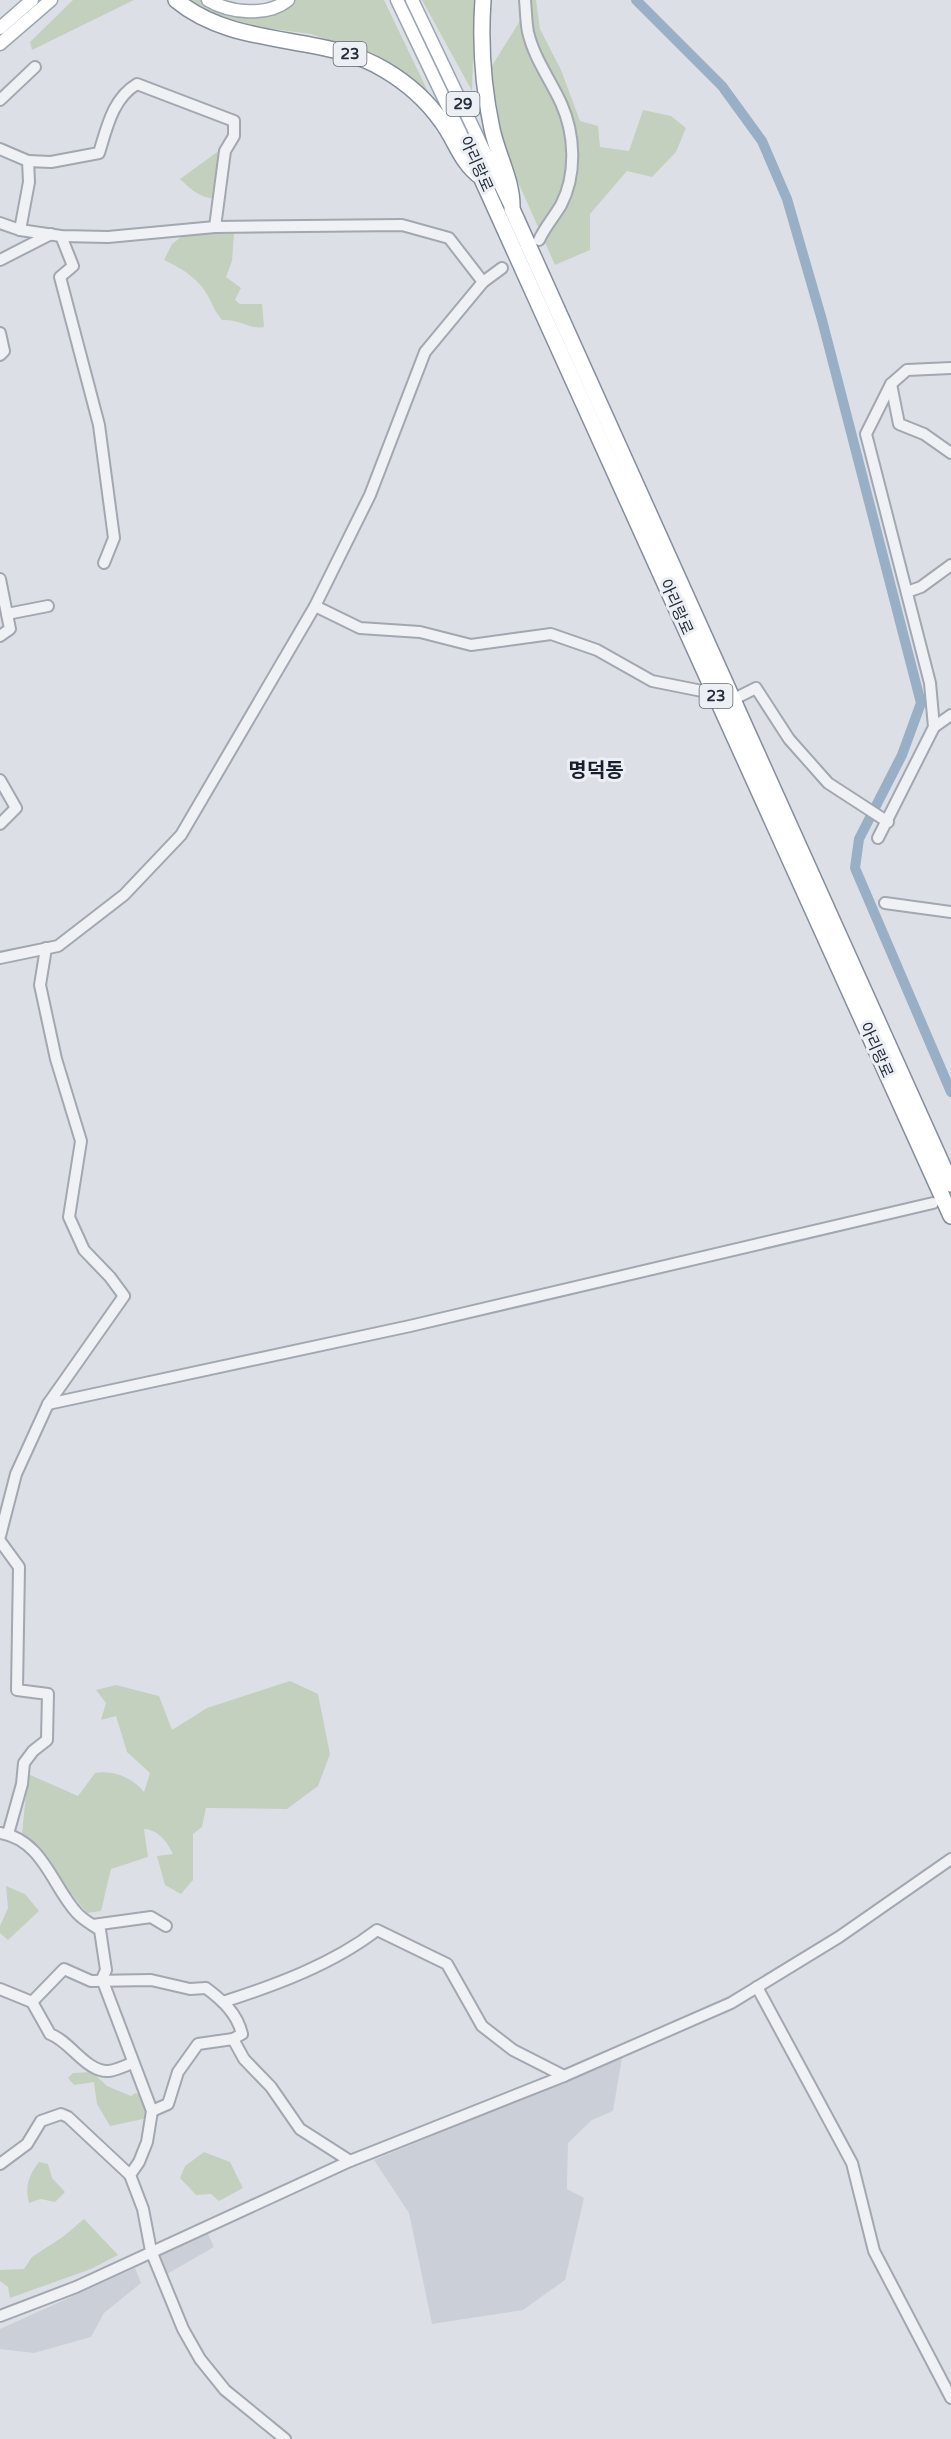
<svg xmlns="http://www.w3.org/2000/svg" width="951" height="2439" font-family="'Varela Round','Noto Sans KR',sans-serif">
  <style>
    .built { fill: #cbd0d8 }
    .green { fill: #c3d0be }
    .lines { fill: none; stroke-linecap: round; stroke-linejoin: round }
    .canal { stroke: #98afc6; stroke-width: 10 }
    .minor-casing { stroke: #a2a7b0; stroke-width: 14 }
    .major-casing { stroke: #9ca5b2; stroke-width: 15 }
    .highway-casing { stroke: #848e9c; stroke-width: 18 }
    .minor { stroke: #eff1f5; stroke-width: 10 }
    .major { stroke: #fff; stroke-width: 12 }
    .highway { stroke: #fff; stroke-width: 15 }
    .labels { text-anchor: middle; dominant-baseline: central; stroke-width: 6; stroke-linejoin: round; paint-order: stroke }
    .shield { fill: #eceff4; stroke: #616973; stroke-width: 1.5 }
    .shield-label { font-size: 15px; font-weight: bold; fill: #262f3c }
    .street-label { font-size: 16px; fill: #262f3c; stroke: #eceff4 }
    .quarter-label { font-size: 20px; font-weight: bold; fill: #19202d; stroke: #eceff4 }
  </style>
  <rect width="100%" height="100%" fill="#dce0e6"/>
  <g class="built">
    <path d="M622,2058L613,2111L592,2120L568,2143L567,2189L584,2198L565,2280L523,2310L432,2324L409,2213L374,2160Z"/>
    <path d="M206,2230L214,2247L167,2274L164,2271L156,2253Z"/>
    <path d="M135,2268L141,2283L104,2313L91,2337L34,2353L0,2349V2329Z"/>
  </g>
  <g class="green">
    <path d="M73,0H134L32,50L30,42Z"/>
    <path d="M184,0H202L230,13H272L296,0H384L431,98L389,63L311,34L242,25L204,14Z"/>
    <path d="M422,0H475L472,91Z"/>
    <path d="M529,0H536L540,29L561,70L580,121L598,126L600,147L629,151L643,110L671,116L686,128L676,152L652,177L627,171L590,214V250L555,265L506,155L490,69L518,24Z"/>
    <path d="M220,150L222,198C202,200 194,192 180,179Z"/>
    <path d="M185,234H234L232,261L226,277L241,288L235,300L240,304H262L264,327C249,330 241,319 222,320C216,313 214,308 210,300C201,280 183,269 164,260L172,244Z"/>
    <path d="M290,1681L318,1694L330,1754L318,1786L287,1809L206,1808L202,1827L193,1834V1880L181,1894L165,1885L157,1856L173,1854C167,1842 159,1830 144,1829L148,1857L111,1869L101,1911L87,1913L22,1834L28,1774L78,1796L95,1773C114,1770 133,1778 144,1792L150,1773L127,1752L116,1716L101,1720L106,1703L96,1690L116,1685L159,1696L172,1730L207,1708Z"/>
    <path d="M6,1886L25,1894L39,1911L8,1940L0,1933V1926L8,1908Z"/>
    <path d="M92,2072L107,2086L131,2096L136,2093L141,2096L148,2111L143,2119L110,2126L97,2104L94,2082L74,2085L68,2078L73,2073Z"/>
    <path d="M204,2152L230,2162L243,2188L219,2201L211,2194L196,2195L180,2178L185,2166Z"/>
    <path d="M39,2162L48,2164L52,2178L65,2192L55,2202L41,2199L29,2203C25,2187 28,2176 39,2162Z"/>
    <path d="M84,2219L118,2255L91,2269L10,2298L8,2287L0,2281V2270L24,2269L32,2257L64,2236Z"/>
  </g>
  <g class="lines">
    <path class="canal" d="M636,0L722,86L762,141L787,199L822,320L921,703L902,755L859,839L855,868L951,1092"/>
    <defs>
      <g id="minor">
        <path d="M525,0C526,10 526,22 528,32C534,58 550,79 561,103C575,134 577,174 561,205C554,217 545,227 539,240"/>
        <path d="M0,100L35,67"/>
        <path d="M0,149L28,161"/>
        <path d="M0,223L20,230L61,236L108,237L215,227L402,225L449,238L483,282"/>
        <path d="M20,230L29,182L28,161L51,162L99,153C107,127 113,98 137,84L234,121V136L225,151L215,227"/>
        <path d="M61,236L73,266L60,277L99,425L114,538L104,563"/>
        <path d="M0,260L51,234"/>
        <path d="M0,333L4,351L0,355"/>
        <path d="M891,384L899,424L924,434L951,453"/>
        <path d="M0,579L10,629L0,636"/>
        <path d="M907,592L921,587L951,565"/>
        <path d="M315,606L360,628L420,632L471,645L551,634L597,650L652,681L702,691"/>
        <path d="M7,614L48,606"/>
        <path d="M740,696L756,688L789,739L828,783L888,822"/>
        <path d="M934,727L951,715"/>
        <path d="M0,780L16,808L0,824"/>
        <path d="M878,838L934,727L930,683L866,434L891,384L907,370L951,368"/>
        <path d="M885,903L951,912"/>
        <path d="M0,958L58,946L124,895L181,835L315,606L370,495L425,352L483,282L502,268"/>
        <path d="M48,1404L410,1326L933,1203"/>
        <path d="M0,1536L16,1474L48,1404L124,1296L110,1277L84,1250L69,1217L81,1141L56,1059L40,985L46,948"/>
        <path d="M0,1541L19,1567L17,1690L48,1694L47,1740L33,1751L24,1763L22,1784L8,1834"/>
        <path d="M0,1833C43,1840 52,1886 77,1913C83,1920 93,1925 100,1930L106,1970L102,1979L152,2111L147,2142L139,2162L130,2175L143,2209L151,2251L183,2329L200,2359L225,2390L285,2439"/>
        <path d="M93,1925L151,1917L166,1926"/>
        <path d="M757,1987L852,2163L874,2251L951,2398"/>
        <path d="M0,1989L32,2002L50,2034C70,2041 87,2073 109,2071C116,2070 125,2066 132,2063"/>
        <path d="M32,2002L64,1969L91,1981L151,1980L190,1989L206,1988C222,2000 237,2013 242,2034L233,2039L198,2044L178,2072L168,2104L152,2111"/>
        <path d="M223,2002C276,1985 333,1964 377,1930L447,1964L482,2026L513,2050L564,2076"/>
        <path d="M233,2039L244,2059L271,2087L300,2129L350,2161"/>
        <path d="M0,2164L27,2144L41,2121L61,2114L68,2117L130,2175"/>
        <path d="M0,2316L76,2287L350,2161L564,2076L731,2003L839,1937L951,1859"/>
      </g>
      <g id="major">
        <path d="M208,0C230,13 267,17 288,0"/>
        <path d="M397,0L479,172"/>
        <path d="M412,0L509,203"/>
        <path d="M0,28L32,0"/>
        <path d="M0,44L51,0"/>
      </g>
      <g id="highway">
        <path d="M176,0C236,50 323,32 385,70C407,83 428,102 442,122C456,141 461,163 481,177L951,1216"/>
        <path d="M483,0C480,43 483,87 492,129C498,157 513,181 512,209L951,1184"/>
      </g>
    </defs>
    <use href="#minor" class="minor-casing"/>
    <use href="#major" class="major-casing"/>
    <use href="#highway" class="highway-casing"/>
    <use href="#minor" class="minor"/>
    <use href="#major" class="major"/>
    <use href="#highway" class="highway"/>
  </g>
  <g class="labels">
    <g class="shield">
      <rect x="333.5" y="42" width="33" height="24" rx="4.5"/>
      <rect x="446.5" y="92" width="33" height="24" rx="4.5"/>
      <rect x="699.5" y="684" width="33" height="24" rx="4.5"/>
    </g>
    <g class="shield-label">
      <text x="350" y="54">23</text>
      <text x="463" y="104">29</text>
      <text x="716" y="696">23</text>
    </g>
    <g class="street-label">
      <text transform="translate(476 164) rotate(66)">아리랑로</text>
      <text transform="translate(676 607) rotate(66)">아리랑로</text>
      <text transform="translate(876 1050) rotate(66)">아리랑로</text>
    </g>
    <g class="quarter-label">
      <text x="596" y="771">명덕동</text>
    </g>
  </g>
</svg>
